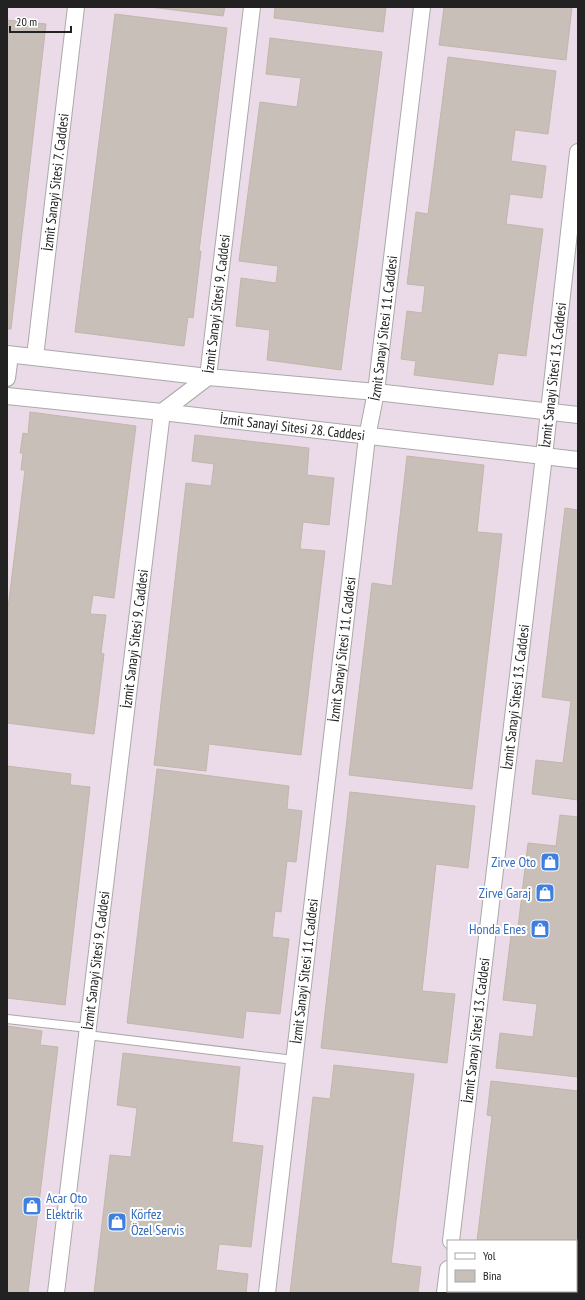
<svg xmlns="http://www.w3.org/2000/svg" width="585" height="1300" font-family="'PT Sans Narrow',sans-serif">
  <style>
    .industrial { fill: #ebdbe8; fill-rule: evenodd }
    .building { fill: #c7bfb8; stroke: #c4b6ab }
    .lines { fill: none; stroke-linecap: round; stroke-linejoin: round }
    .lane-casing { stroke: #a9a9a9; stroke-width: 10 }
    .street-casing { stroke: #a9a9a9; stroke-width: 18 }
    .lane { stroke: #fff; stroke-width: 8 }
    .street { stroke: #fff; stroke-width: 16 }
    .labels { text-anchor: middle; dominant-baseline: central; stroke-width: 4; stroke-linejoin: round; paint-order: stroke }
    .street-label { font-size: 14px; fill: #222; stroke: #fff }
    .shop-label { font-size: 14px; fill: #366cbe; stroke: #fff; text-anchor: end }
  </style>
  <rect width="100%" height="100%" fill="#f2efe9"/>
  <path class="industrial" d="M7,7H578V1293H7ZM448,1241H576V1291H448Z"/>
  <g class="building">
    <path d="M150,7H225L223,16Z"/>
    <path d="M275,7H386L383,32L274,18Z"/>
    <path d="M444,7H572L566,60L439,45Z"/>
    <path d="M115,14L227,28L199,251H201L193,318L188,317L184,346L75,332Z"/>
    <path d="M7,20L46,24L11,329H7Z"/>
    <path d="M270,38L382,52L341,370L267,360L270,330L236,326L241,278L276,283L278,266L239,261L260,102L297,107L301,78L266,74Z"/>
    <path d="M448,57L556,71L548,134L515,130L511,161L546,166L542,198L510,194L506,224L543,229L526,356L498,353L493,385L414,375L416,361L401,359L407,311L422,313L425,286L407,284L416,212L428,214Z"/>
    <path d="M30,412L136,426L114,598L93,595L90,614L106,615L101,653L104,654L94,734L7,723V616L25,470H21L23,453H20L23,433L28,434Z"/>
    <path d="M195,435L309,448L307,475L334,478L329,525L303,522L300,549L325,551L301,755L209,744L206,771L154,765L186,483L211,486L214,464L192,461Z"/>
    <path d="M407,456L484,465L477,532L502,534L472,789L349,775L372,583L392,586Z"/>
    <path d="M565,508L578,510V800L532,794L536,760L563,763L571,701L542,697Z"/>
    <path d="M7,766L71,774L70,785L90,787L65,1005L7,998Z"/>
    <path d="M157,769L289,786L287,809L302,811L296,862L287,861L281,912L275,911L272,937L289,939L280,1014L246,1011L243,1038L127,1023Z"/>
    <path d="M350,792L475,806L468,868L436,864L422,991L455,994L447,1063L321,1048Z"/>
    <path d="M560,815L578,817V1077L496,1068L500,1033L533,1037L537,1004L503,1000L511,935L517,936L528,843L556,846Z"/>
    <path d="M7,1026L42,1031L40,1045L58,1047L28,1293H7Z"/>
    <path d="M123,1053L240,1067L232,1142L263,1146L251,1247L219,1244L216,1270L248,1274L246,1293H94L110,1155L131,1157L137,1108L117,1105Z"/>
    <path d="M334,1065L414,1074L391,1263L421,1267L418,1293H290L313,1097L330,1099Z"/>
    <path d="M491,1081L578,1091V1293H474L475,1291H576V1241H477L492,1116L487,1115Z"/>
  </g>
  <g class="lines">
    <defs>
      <g id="lane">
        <path d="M7,1019L88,1028"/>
        <path d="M87,1035L294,1060"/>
      </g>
      <g id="street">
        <path d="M7,354L208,377L376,392L578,415"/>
        <path id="s1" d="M35,357L76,7"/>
        <path d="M7,378L10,355"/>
        <path id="s2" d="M7,396L162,412L578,460"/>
        <path id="s3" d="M451,1241L544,456L578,152"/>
        <path id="s4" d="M56,1293L162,412L208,377L252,7"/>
        <path id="s5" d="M267,1293L367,437L376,392L422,7"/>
        <path d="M445,1293L448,1269"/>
      </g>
    </defs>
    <use href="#lane" class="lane-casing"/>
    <use href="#street" class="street-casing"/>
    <use href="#lane" class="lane"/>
    <use href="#street" class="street"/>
  </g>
  <defs>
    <symbol id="shop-square" viewBox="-11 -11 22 22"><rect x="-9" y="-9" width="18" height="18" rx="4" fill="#3f7fe0" stroke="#fff"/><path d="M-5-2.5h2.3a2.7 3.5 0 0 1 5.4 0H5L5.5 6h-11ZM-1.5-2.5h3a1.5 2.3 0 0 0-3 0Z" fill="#fff"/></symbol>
  </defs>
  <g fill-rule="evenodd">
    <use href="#shop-square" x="539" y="851" width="22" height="22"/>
    <use href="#shop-square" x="534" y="882" width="22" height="22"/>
    <use href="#shop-square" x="529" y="918" width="22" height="22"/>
    <use href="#shop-square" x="21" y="1195" width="22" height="22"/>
    <use href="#shop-square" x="106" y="1211" width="22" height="22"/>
  </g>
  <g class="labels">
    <g class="street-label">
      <text stroke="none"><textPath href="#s1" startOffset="176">İzmit Sanayi Sitesi 7. Caddesi</textPath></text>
      <text stroke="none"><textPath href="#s4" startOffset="1019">İzmit Sanayi Sitesi 9. Caddesi</textPath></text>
      <text stroke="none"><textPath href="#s5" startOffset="972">İzmit Sanayi Sitesi 11. Caddesi</textPath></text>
      <text stroke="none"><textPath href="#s3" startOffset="872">İzmit Sanayi Sitesi 13. Caddesi</textPath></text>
      <text stroke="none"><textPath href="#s2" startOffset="287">İzmit Sanayi Sitesi 28. Caddesi</textPath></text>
      <text stroke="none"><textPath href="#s4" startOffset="659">İzmit Sanayi Sitesi 9. Caddesi</textPath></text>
      <text stroke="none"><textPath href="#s5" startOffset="648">İzmit Sanayi Sitesi 11. Caddesi</textPath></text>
      <text stroke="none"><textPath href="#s3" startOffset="548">İzmit Sanayi Sitesi 13. Caddesi</textPath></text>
      <text stroke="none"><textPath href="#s4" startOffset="335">İzmit Sanayi Sitesi 9. Caddesi</textPath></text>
      <text stroke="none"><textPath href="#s5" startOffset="324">İzmit Sanayi Sitesi 11. Caddesi</textPath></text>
      <text stroke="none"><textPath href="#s3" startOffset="212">İzmit Sanayi Sitesi 13. Caddesi</textPath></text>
    </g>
    <g class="shop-label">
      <text x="536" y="862">Zirve Oto</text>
      <text x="531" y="893">Zirve Garaj</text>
      <text x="526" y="929">Honda Enes</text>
      <text x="46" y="1198" text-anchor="start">Acar Oto<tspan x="46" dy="16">Elektrik</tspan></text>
      <text x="131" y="1214" text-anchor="start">Körfez<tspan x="131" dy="16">Özel Servis</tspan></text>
    </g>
  </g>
  <rect width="585" height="1300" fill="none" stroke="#222222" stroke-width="16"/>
  <rect x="447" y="1240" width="130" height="52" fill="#ffffff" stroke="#a7a7a7"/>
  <rect x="455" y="1253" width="20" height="6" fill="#ffffff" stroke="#a7a7a7"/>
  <text x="483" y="1260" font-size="12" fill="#222222">Yol</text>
  <rect x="455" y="1270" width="20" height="12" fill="#c7bfb8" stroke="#a7a7a7"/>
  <text x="483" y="1280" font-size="12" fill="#222222">Bina</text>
  <path d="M10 26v6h61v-6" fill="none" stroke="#222222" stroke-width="2"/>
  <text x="16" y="26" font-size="12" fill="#222222" stroke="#ffffff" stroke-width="3" paint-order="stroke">20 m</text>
</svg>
